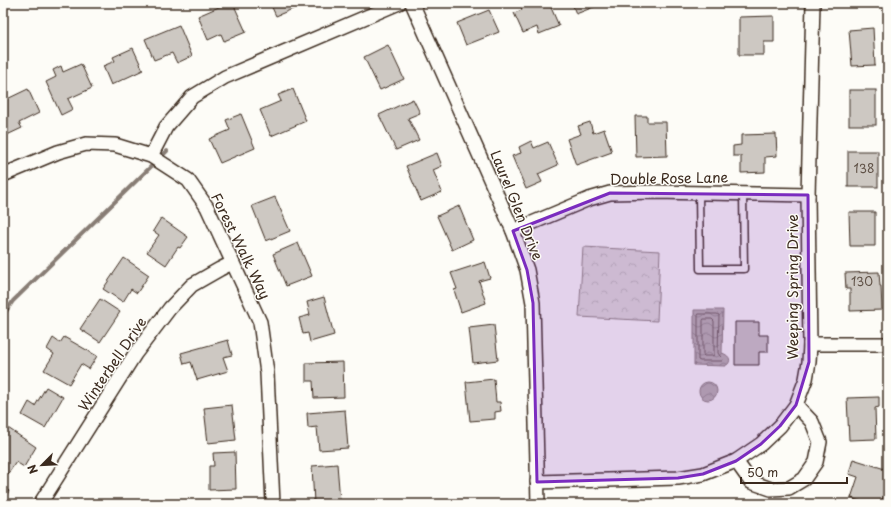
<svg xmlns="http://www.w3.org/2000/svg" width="891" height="507" font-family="'Playpen Sans',sans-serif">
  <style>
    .park { fill: url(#park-crowns); stroke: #8e847a }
    .water { fill: url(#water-waves); stroke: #887d74 }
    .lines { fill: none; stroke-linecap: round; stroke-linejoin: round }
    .shore { stroke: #6e6157; stroke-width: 1 }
    .stream { stroke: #887d74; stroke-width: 4 }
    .building { fill: #cdc8c2; stroke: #3b2a1e }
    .lane-casing { stroke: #3b2a1e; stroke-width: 9 }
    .street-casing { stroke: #3b2a1e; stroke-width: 16 }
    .lane { stroke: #fdfcf7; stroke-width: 6 }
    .street { stroke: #fdfcf7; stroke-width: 13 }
    .marked { fill: #7b2cbf; fill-opacity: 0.2; stroke: #7b2cbf; stroke-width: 3; stroke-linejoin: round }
    .labels { text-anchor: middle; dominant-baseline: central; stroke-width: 3; stroke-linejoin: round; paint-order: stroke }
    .number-label { font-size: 12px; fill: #605247 }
    .street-label { font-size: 14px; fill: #3b2a1e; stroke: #fdfcf7 }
  </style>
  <defs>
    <pattern id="park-crowns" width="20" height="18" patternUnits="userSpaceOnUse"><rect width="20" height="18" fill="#e1ded7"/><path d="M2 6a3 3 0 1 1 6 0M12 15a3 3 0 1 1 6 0" fill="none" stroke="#c2bfb8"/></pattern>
    <pattern id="water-waves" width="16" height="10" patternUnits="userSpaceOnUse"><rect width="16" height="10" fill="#bbb4ad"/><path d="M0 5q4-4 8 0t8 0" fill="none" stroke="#99938c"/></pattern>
  </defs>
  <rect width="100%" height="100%" fill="#fdfcf7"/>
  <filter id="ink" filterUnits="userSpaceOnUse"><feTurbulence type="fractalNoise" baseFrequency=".025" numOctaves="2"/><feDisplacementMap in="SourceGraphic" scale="8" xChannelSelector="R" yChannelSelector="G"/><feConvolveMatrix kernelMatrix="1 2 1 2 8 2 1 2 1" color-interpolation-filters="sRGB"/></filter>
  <g filter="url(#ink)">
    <path class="park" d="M583,247L660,251L657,321L579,317Z"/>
    <g class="water">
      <path d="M694,310H723L722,353C728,355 732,359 728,364L725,366L694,365Z"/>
      <circle cx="708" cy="391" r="9"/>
    </g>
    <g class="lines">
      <g class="shore">
        <path d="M699,314H717L719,315L718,353L720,356L723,359L722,361H700L698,360V316Z"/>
        <path d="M704,319H712L714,321V355L712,356H704L703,355V321Z"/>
      </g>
      <path class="stream" d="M3,316L13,301L167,151"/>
    </g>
    <g class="building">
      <path d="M228,3H233L246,32L224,41L221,34L208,40L198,16Z"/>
      <path d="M270,3H307L276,16Z"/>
      <path d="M523,3H549L559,26L539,34L537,27L523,33L514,13L522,10L520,4Z"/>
      <path d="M572,3H604L576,14Z"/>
      <path d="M489,10L499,32L466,45L457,23Z"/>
      <path d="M774,16V42H764V55H739V17Z"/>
      <path d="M179,25L192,56L177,63L172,53L154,60L145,39Z"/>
      <path d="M873,28L875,65L852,66L849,30Z"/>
      <path d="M388,45L404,79L380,90L364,57Z"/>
      <path d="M133,48L143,70L111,85L103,66L115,61L113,57Z"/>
      <path d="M81,64L92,88L68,99L73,109L61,115L46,82L56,77L53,70L61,66L63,72Z"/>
      <path d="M28,89L39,113L19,123L22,128L7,135L3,128V101Z"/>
      <path d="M293,89L306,121L271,136L260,110L281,101L278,95Z"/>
      <rect x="849" y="90" width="27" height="35"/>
      <path d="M413,99L420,113L408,118L419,140L396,150L379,115Z"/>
      <path d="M241,114L255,148L220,163L209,139L230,130L226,120Z"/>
      <path d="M635,116H647V122H666L667,156L636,157Z"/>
      <path d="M590,122L593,133L604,129L612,152L576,165L567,139L581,134L578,126Z"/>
      <path d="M776,134L777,156L765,157V172L741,173V156H733V146L741,145V135Z"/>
      <path d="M531,141L534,148L548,142L558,165L538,174L542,182L526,189L512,156L521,153L519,147Z"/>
      <rect x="848" y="151" width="30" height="36"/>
      <path d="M437,153L442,166L433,170L442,192L421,201L406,166Z"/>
      <path d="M275,197L290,231L266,241L252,206Z"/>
      <path d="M459,206L473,240L452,250L437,216Z"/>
      <path d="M849,212H875V246H850Z"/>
      <path d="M161,218L188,237L180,248L178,247L166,265L147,252L159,235L153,231Z"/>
      <path d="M298,243L312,276L286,286L273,254Z"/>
      <path d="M124,258L149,275L137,293L131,289L123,302L103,289Z"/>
      <path d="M485,262L490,278L479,281L486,303L461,312L454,290L457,289L451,273Z"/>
      <path d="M879,272L880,286H881L882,310L850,311V289H846L845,273Z"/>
      <path d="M324,297L334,335L310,342L308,333L303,334L299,318L310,315L307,302Z"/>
      <path d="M100,299L120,312L100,342L80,329Z"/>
      <path d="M735,322H759V335H768V352H759V365H735Z"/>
      <path d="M494,325L498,360L473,363L469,328Z"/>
      <path d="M64,337L97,356L89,369L81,364L69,384L44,370L54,354L47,349L53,338L60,343Z"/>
      <path d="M228,340L232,355L223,357L228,371L197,380L191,362L184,364L181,353Z"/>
      <path d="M343,362L344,397L314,398L313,381H306V363Z"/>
      <path d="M494,379L496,402H500L501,411L495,412V419L470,421L466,382Z"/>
      <path d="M46,387L63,397L45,428L22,415L29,402L35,406Z"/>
      <path d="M879,397V407L875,408L876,439L849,440L847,398Z"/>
      <path d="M232,405L236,440L208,443L204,408Z"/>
      <path d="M345,410L348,448L319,450L317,427L308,428L307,413Z"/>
      <path d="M5,426L36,447L24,467L16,462L8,474L3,470V429Z"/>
      <path d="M235,452L236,489L209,490V466H214L213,453Z"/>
      <path d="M853,459L888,470V483L881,504H868L851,498L858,477L849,474Z"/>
      <path d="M337,464L340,501L314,503L312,466Z"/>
      <path d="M3,487L9,491L3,501Z"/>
    </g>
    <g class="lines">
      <defs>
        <path id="lane" d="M699,193L700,269H744L743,193"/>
        <g id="street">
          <path d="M412,3L513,231L527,270L533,303L538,504"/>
          <path d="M151,156L166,127L192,97L225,77L399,3"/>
          <path d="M3,175L58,152L86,144L115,145L151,156L188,180L207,207L260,322L267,373L273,504"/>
          <path d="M513,231L589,199L610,193L656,192L808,195"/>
          <path d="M810,344H888"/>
          <path d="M736,461L751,482L771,489L789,488L804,479L816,462L820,442L812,422L796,405"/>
          <path d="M537,482L678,478L703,474L736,461L761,444L780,426L796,405L806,379L809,362L810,344L808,195L813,3"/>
          <path d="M40,504L135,354L170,308L192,285L220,269L232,263"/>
        </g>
      </defs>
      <use href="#lane" class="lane-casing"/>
      <use href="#street" class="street-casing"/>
      <use href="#lane" class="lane"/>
      <use href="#street" class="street"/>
    </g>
  </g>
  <path class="marked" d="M610,193L808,195L809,362L796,405L780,426L761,444L736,461L703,474L678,478L537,482L533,303L527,270L513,231Z"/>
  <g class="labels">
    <g class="number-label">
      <text x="864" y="168">138</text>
      <text x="862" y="281">130</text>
    </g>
    <g class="street-label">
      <text transform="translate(669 178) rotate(-1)">Double Rose Lane</text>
      <text transform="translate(517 205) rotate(68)">Laurel Glen Drive</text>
      <text transform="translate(241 246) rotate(64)">Forest Walk Way</text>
      <text transform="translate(792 287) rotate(-90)">Weeping Spring Drive</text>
      <text transform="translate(112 364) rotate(-56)">Winterbell Drive</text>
    </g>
  </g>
  <rect width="891" height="507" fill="none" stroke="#fdfcf7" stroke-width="16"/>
  <rect x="8" y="8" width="875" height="491" fill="none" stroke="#3b2a1e" stroke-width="1.5" filter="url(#ink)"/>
  <g transform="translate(42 465) rotate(246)" stroke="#fdfcf7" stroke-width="3" paint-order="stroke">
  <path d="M0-3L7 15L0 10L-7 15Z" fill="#3b2a1e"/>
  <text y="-6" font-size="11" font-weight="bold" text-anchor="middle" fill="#3b2a1e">N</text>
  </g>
  <path d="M741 477v6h106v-6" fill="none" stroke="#3b2a1e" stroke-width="2"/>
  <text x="747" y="477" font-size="12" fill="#3b2a1e" stroke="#fdfcf7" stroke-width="3" paint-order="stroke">50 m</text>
</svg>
